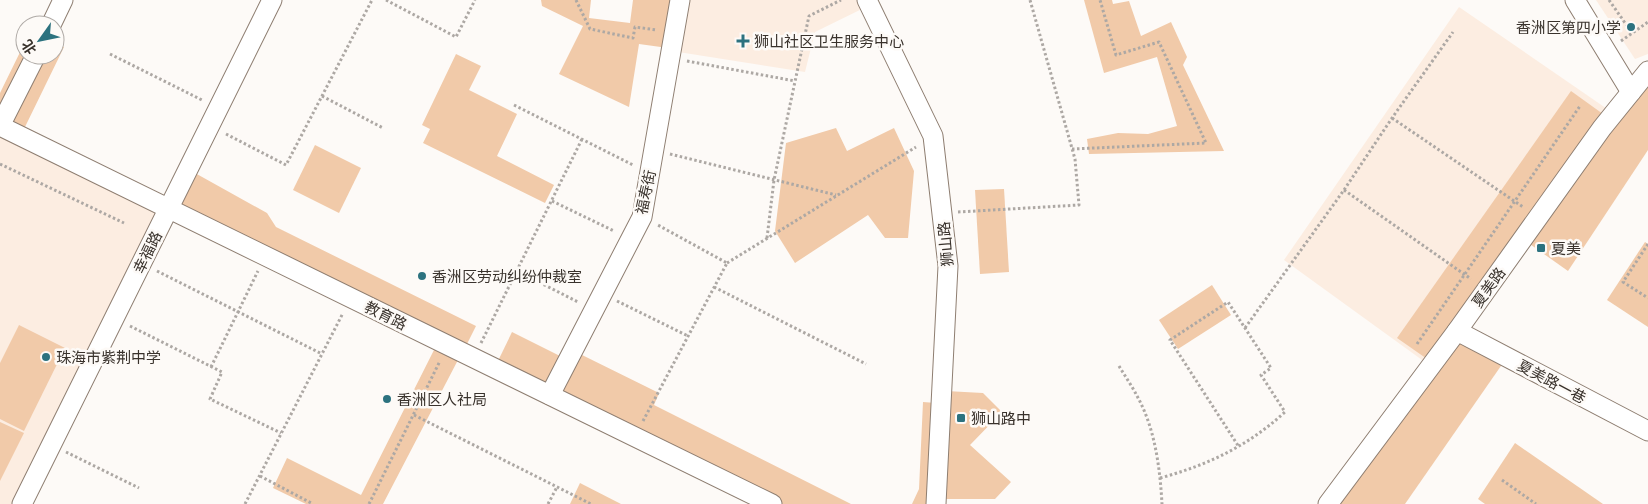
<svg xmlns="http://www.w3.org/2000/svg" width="1648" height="504" font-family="Commissioner,'Noto Sans SC',sans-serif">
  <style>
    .built { fill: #fcede1 }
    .green { fill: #f1caa9 }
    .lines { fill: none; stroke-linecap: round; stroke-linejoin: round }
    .minor-casing { stroke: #8e7e71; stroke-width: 21 }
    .path { stroke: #ada8a4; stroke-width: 3; stroke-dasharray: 2.5 2.5; stroke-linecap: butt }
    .minor { stroke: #fff; stroke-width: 19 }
    .poi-dot { fill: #2c727f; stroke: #fdfaf7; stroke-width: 2 }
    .labels { text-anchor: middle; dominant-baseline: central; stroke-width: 5; stroke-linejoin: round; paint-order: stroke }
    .poi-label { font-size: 15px; fill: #39322c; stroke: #fdfaf7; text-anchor: start }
    .street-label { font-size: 15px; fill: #39322c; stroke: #fdfaf7 }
  </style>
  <rect width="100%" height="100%" fill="#fdfaf7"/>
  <g class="built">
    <path d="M681,0H867L870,5L815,32L805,72L672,51Z"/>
    <path d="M1596,0H1648V54L1635,59Z"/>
    <path d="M1459,7L1613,113L1429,365L1284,260Z"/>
    <path d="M0,129L167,209L19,504H0Z"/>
  </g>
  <g class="green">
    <path d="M541,0H591L589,18L630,23L633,0H677L668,48L639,44L629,107L559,74L583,26L542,6Z"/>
    <path d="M1084,0H1112L1113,4L1129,1L1141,36L1171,22L1187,57L1183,65L1224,151L1089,154L1087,139L1118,133L1148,134L1177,126L1157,57L1104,73Z"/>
    <path d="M25,42V55H55V42L64,47L24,129L0,117V93Z"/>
    <path d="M456,54L481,66L469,90L517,114L497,156L554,185L545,203L423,143L430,129L422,125Z"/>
    <path d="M1648,85V150L1568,271L1527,242L1590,156Z"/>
    <path d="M1571,91L1603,114L1430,361L1397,338Z"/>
    <path d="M836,128L847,151L894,128L914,171L908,238H885L868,215L795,263L775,231L786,143Z"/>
    <path d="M315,145L361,168L339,213L293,190Z"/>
    <path d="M195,173L267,213L276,227L476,326L465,348L178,206Z"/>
    <path d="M1004,189L1009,272L980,274L975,190Z"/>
    <path d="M1645,242L1648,244V327L1607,300Z"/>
    <path d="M1212,285L1231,315L1178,349L1159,320Z"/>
    <path d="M19,325L65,348L24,431L0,419V363Z"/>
    <path d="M512,332L564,358L549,389L497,363Z"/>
    <path d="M1456,337L1503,363L1405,504H1334Z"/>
    <path d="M436,346L459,358L383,504H306L273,488L287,458L361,495Z"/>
    <path d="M578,353L659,393L654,405L851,504H782L557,394Z"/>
    <path d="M946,391L983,393L1002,412L970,445L1011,482L995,499H941Z"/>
    <path d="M923,402L936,403L932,504H912L919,489Z"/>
    <path d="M0,422L24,433L0,481Z"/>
    <path d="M1515,443L1603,504H1485L1478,499Z"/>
    <path d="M580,483L621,504H570Z"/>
  </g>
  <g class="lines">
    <defs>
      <g id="minor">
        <path d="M867,0L933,136L948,266L936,504"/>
        <path d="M1575,0L1631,92"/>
        <path d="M51,25L63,0"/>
        <path d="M0,126L772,504"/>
        <path d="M0,126L36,55"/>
        <path d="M1457,331L1648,431"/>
        <path d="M550,395L642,217L680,0"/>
        <path d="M22,504L272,0"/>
        <path d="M1328,504L1457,331L1602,128L1648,71"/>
      </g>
    </defs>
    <use href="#minor" class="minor-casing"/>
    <g class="path">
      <path d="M386,0L456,37L475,0"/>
      <path d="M576,0L590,29L633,38L635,27L657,30"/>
      <path d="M1609,0L1632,33"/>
      <path d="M1621,41L1648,22"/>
      <path d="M110,54L202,100"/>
      <path d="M687,61L795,81"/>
      <path d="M322,96L383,128"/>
      <path d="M514,105L633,165"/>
      <path d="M1392,118L1523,207"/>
      <path d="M226,134L286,165L372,0"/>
      <path d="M1072,149L1206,143L1159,42L1116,55L1100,0"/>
      <path d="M670,154L836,195"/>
      <path d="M0,164L124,223"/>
      <path d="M1344,190L1471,279"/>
      <path d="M552,201L614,231"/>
      <path d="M958,212L1079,205L1075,159L1030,0"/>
      <path d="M767,238L774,180L809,16L841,0"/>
      <path d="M1648,244L1623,282L1648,298"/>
      <path d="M727,263L916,147"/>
      <path d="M157,271L322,354"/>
      <path d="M517,271L578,302"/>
      <path d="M714,287L866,364"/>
      <path d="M617,301L688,336"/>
      <path d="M130,326L222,372L210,399L281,433"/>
      <path d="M1245,328L1344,190L1392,118L1453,32"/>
      <path d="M481,343L582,139"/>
      <path d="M1417,344L1580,106"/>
      <path d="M1119,366C1125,376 1132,386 1137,396C1155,428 1160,468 1162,504"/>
      <path d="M211,367L258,271"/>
      <path d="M414,415L591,504"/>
      <path d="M643,421L727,263L656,224"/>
      <path d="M66,452L139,488"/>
      <path d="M260,476L313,504"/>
      <path d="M1160,478C1208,465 1248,446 1285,412L1261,375L1271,368L1228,302L1170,340L1239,447"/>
      <path d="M1502,480L1536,504"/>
      <path d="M245,504L343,313"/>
      <path d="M369,504L440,361"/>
      <path d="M548,504L557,487"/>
    </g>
    <use href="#minor" class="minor"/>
  </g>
  <g class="poi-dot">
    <circle cx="1631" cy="27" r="5"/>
    <path d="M740.5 33.5h5v5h5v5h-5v5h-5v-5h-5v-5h5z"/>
    <rect x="1536" y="243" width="10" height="10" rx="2.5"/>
    <circle cx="422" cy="276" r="5"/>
    <circle cx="46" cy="357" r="5"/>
    <circle cx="387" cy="399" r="5"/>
    <rect x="956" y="413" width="10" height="10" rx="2.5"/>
  </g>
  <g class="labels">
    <g class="poi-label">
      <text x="1621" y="27" text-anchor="end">香洲区第四小学</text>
      <text x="754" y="41">狮山社区卫生服务中心</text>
      <text x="1551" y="248">夏美</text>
      <text x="432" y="276">香洲区劳动纠纷仲裁室</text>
      <text x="56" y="357">珠海市紫荆中学</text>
      <text x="397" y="399">香洲区人社局</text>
      <text x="971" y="418">狮山路中</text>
    </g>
    <g class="street-label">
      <text transform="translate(645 192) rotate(-78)">福寿街</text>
      <text transform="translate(945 244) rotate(-95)">狮山路</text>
      <text transform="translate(147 252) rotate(-64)">幸福路</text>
      <text transform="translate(1488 287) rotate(-54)">夏美路</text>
      <text transform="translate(386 315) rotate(26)">教育路</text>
      <text transform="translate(1552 381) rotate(28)">夏美路一巷</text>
    </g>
  </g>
  <g transform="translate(40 40) rotate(237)"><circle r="24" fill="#fdfaf7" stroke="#afaaa6"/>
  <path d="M0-4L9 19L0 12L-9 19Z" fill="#2c727f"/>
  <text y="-8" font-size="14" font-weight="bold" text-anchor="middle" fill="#39322c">北</text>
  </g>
</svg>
